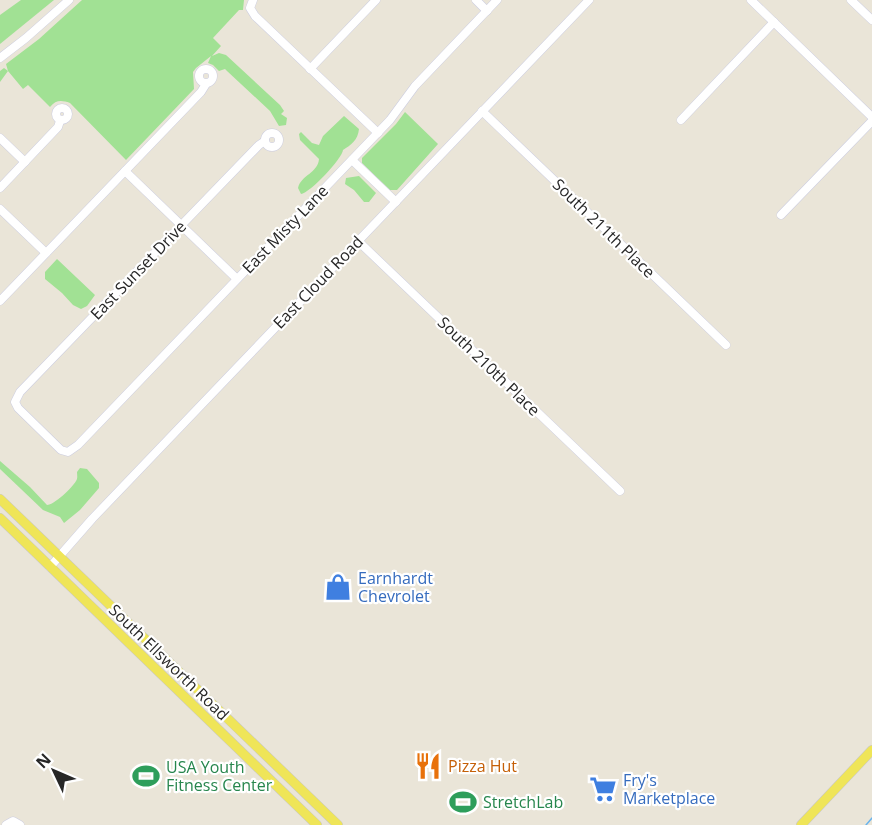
<svg xmlns="http://www.w3.org/2000/svg" width="872" height="825" font-family="'Open Sans',sans-serif">
  <style>
    .green { fill: #a1e194 }
    .lines { fill: none; stroke-linecap: round; stroke-linejoin: round }
    .stream { stroke: #6ab4ed; stroke-width: 1.5 }
    .minor-casing { stroke: #cdcee0; stroke-width: 9 }
    .major-casing { stroke: #c7c7c7; stroke-width: 10 }
    .minor { stroke: #fff; stroke-width: 8 }
    .major { stroke: #efe558; stroke-width: 9 }
    .labels { text-anchor: middle; dominant-baseline: central; stroke-width: 4.5; stroke-linejoin: round; paint-order: stroke }
    .street-label { font-size: 16px; fill: #272727; stroke: #fff }
    .shop-label { font-size: 16px; fill: #366cbe; stroke: #fff; text-anchor: start }
    .food-label { font-size: 16px; fill: #c56008; stroke: #fff; text-anchor: start }
    .leisure-label { font-size: 16px; fill: #27864d; stroke: #fff; text-anchor: start }
  </style>
  <rect width="100%" height="100%" fill="#eae5d8"/>
  <g class="green">
    <path d="M21,0H54L0,44V15Z"/>
    <path d="M82,0H244L243,10H239L213,38L221,46L212,56L219,53L226,55L280,105L284,111L281,114L287,118L286,125L279,126L270,111L227,71L225,69L219,71L213,65L208,63L211,56L196,68L193,72L194,89L126,160L70,103C61,100 56,100 50,107L28,85L23,89L8,71L0,82V71L4,68L8,71L6,64L39,39Z"/>
    <path d="M405,112L438,144L397,190H390L362,163V158L396,124Z"/>
    <path d="M344,116L359,129C358,140 351,145 343,150C342,159 310,193 301,194L298,188C301,175 318,173 319,159L300,140L299,134L301,132L312,143L319,145L323,136Z"/>
    <path d="M359,176L376,193L369,202H364L354,190L345,184L346,178Z"/>
    <path d="M57,259L95,295L87,306L81,309L73,305L62,293L45,279V272Z"/>
    <path d="M0,461L30,487L47,505C54,505 72,488 76,481C78,478 77,475 77,472L80,468L87,469L99,483V488L80,510L64,523L60,517L43,510L0,469Z"/>
  </g>
  <g class="lines">
    <path class="stream" d="M866,825L872,818"/>
    <defs>
      <g id="minor">
        <path d="M253,0L250,8L255,16L378,133"/>
        <path d="M476,0L487,11"/>
        <path d="M751,0L872,117"/>
        <path d="M851,0L872,20"/>
        <path d="M0,58L26,38L69,0"/>
        <circle cx="206" cy="76" r="7"/>
        <path d="M310,69L376,0"/>
        <circle cx="62" cy="114" r="6"/>
        <path d="M482,111L726,345"/>
        <path d="M681,120L774,22"/>
        <circle cx="272" cy="140" r="7"/>
        <path d="M0,138L25,162"/>
        <path d="M265,141L259,145L20,392L15,402L18,408L61,450L68,452L78,445L390,120L415,86L497,0"/>
        <path d="M352,160L396,202"/>
        <path d="M125,171L237,279"/>
        <path d="M0,188L58,127L60,121"/>
        <path d="M0,209L46,253"/>
        <path d="M781,215L872,121"/>
        <path d="M358,241L620,491"/>
        <path d="M0,301L201,92L206,84"/>
        <path d="M50,567L92,519L589,0"/>
        <path d="M6,825L13,821L20,825"/>
      </g>
      <g id="major">
        <path d="M0,499L338,825"/>
        <path d="M0,518L317,825"/>
        <path d="M801,825L872,750"/>
      </g>
    </defs>
    <use href="#minor" class="minor-casing"/>
    <use href="#major" class="major-casing"/>
    <use href="#minor" class="minor"/>
    <use href="#major" class="major"/>
  </g>
  <defs>
    <symbol id="shop-bare" viewBox="-9 -9 18 18"><path d="M-5-2.5h2.3a2.7 3.5 0 0 1 5.4 0H5L5.5 6h-11ZM-1.5-2.5h3a1.5 2.3 0 0 0-3 0Z" fill="#3f7fe0" stroke="#fff" stroke-width="2.5" paint-order="stroke"/></symbol>
    <symbol id="restaurant-bare" viewBox="-9 -9 18 18"><path d="M-5-6h1v4h1v-4h1v4h1v-4h1v5L-1.5 .5V6h-2V.5L-5-1ZM5-6V6H3V1.5H1.5Q1.5-4 5-6Z" fill="#e8710a" stroke="#fff" stroke-width="2.5" paint-order="stroke"/></symbol>
    <symbol id="stadium-bare" viewBox="-9 -9 18 18"><path d="M0-5a6.5 5 0 1 0 0 10a6.5 5 0 1 0 0-10ZM-3.5-1.8h7v3.6h-7Z" fill="#2e9e5b" stroke="#fff" stroke-width="2.5" paint-order="stroke"/></symbol>
    <symbol id="supermarket-bare" viewBox="-9 -9 18 18"><path d="M-6-5.5h2.5l.6 2H6L4.5 2H-2.5L-4.4-4H-6ZM-1.5 3.2a1.3 1.3 0 1 0 .1 0ZM3 3.2a1.3 1.3 0 1 0 .1 0Z" fill="#3f7fe0" stroke="#fff" stroke-width="2.5" paint-order="stroke"/></symbol>
  </defs>
  <g fill-rule="evenodd">
    <use href="#shop-bare" x="319" y="568" width="38" height="38"/>
    <use href="#restaurant-bare" x="409" y="747" width="38" height="38"/>
    <use href="#stadium-bare" x="127" y="757" width="38" height="38"/>
    <use href="#supermarket-bare" x="584" y="770" width="38" height="38"/>
    <use href="#stadium-bare" x="444" y="783" width="38" height="38"/>
  </g>
  <g class="labels">
    <g class="street-label">
      <text transform="translate(604 228) rotate(44)">South 211th Place</text>
      <text transform="translate(285 229) rotate(-46)">East Misty Lane</text>
      <text transform="translate(138 270) rotate(-46)">East Sunset Drive</text>
      <text transform="translate(318 282) rotate(-46)">East Cloud Road</text>
      <text transform="translate(489 366) rotate(44)">South 210th Place</text>
      <text transform="translate(169 662) rotate(44)">South Ellsworth Road</text>
    </g>
    <g class="shop-label">
      <text x="358" y="578">Earnhardt<tspan x="358" dy="18">Chevrolet</tspan></text>
      <text x="623" y="780">Fry's<tspan x="623" dy="18">Marketplace</tspan></text>
    </g>
    <g class="food-label">
      <text x="448" y="766">Pizza Hut</text>
    </g>
    <g class="leisure-label">
      <text x="166" y="767">USA Youth<tspan x="166" dy="18">Fitness Center</tspan></text>
      <text x="483" y="802">StretchLab</text>
    </g>
  </g>
  <g transform="translate(54 771) rotate(314)" stroke="#ffffff" stroke-width="4.5" paint-order="stroke">
  <path d="M0-4.5L10 22L0 15L-10 22Z" fill="#272727"/>
  <text y="-9" font-size="16" font-weight="bold" text-anchor="middle" fill="#272727">N</text>
  </g>
</svg>
